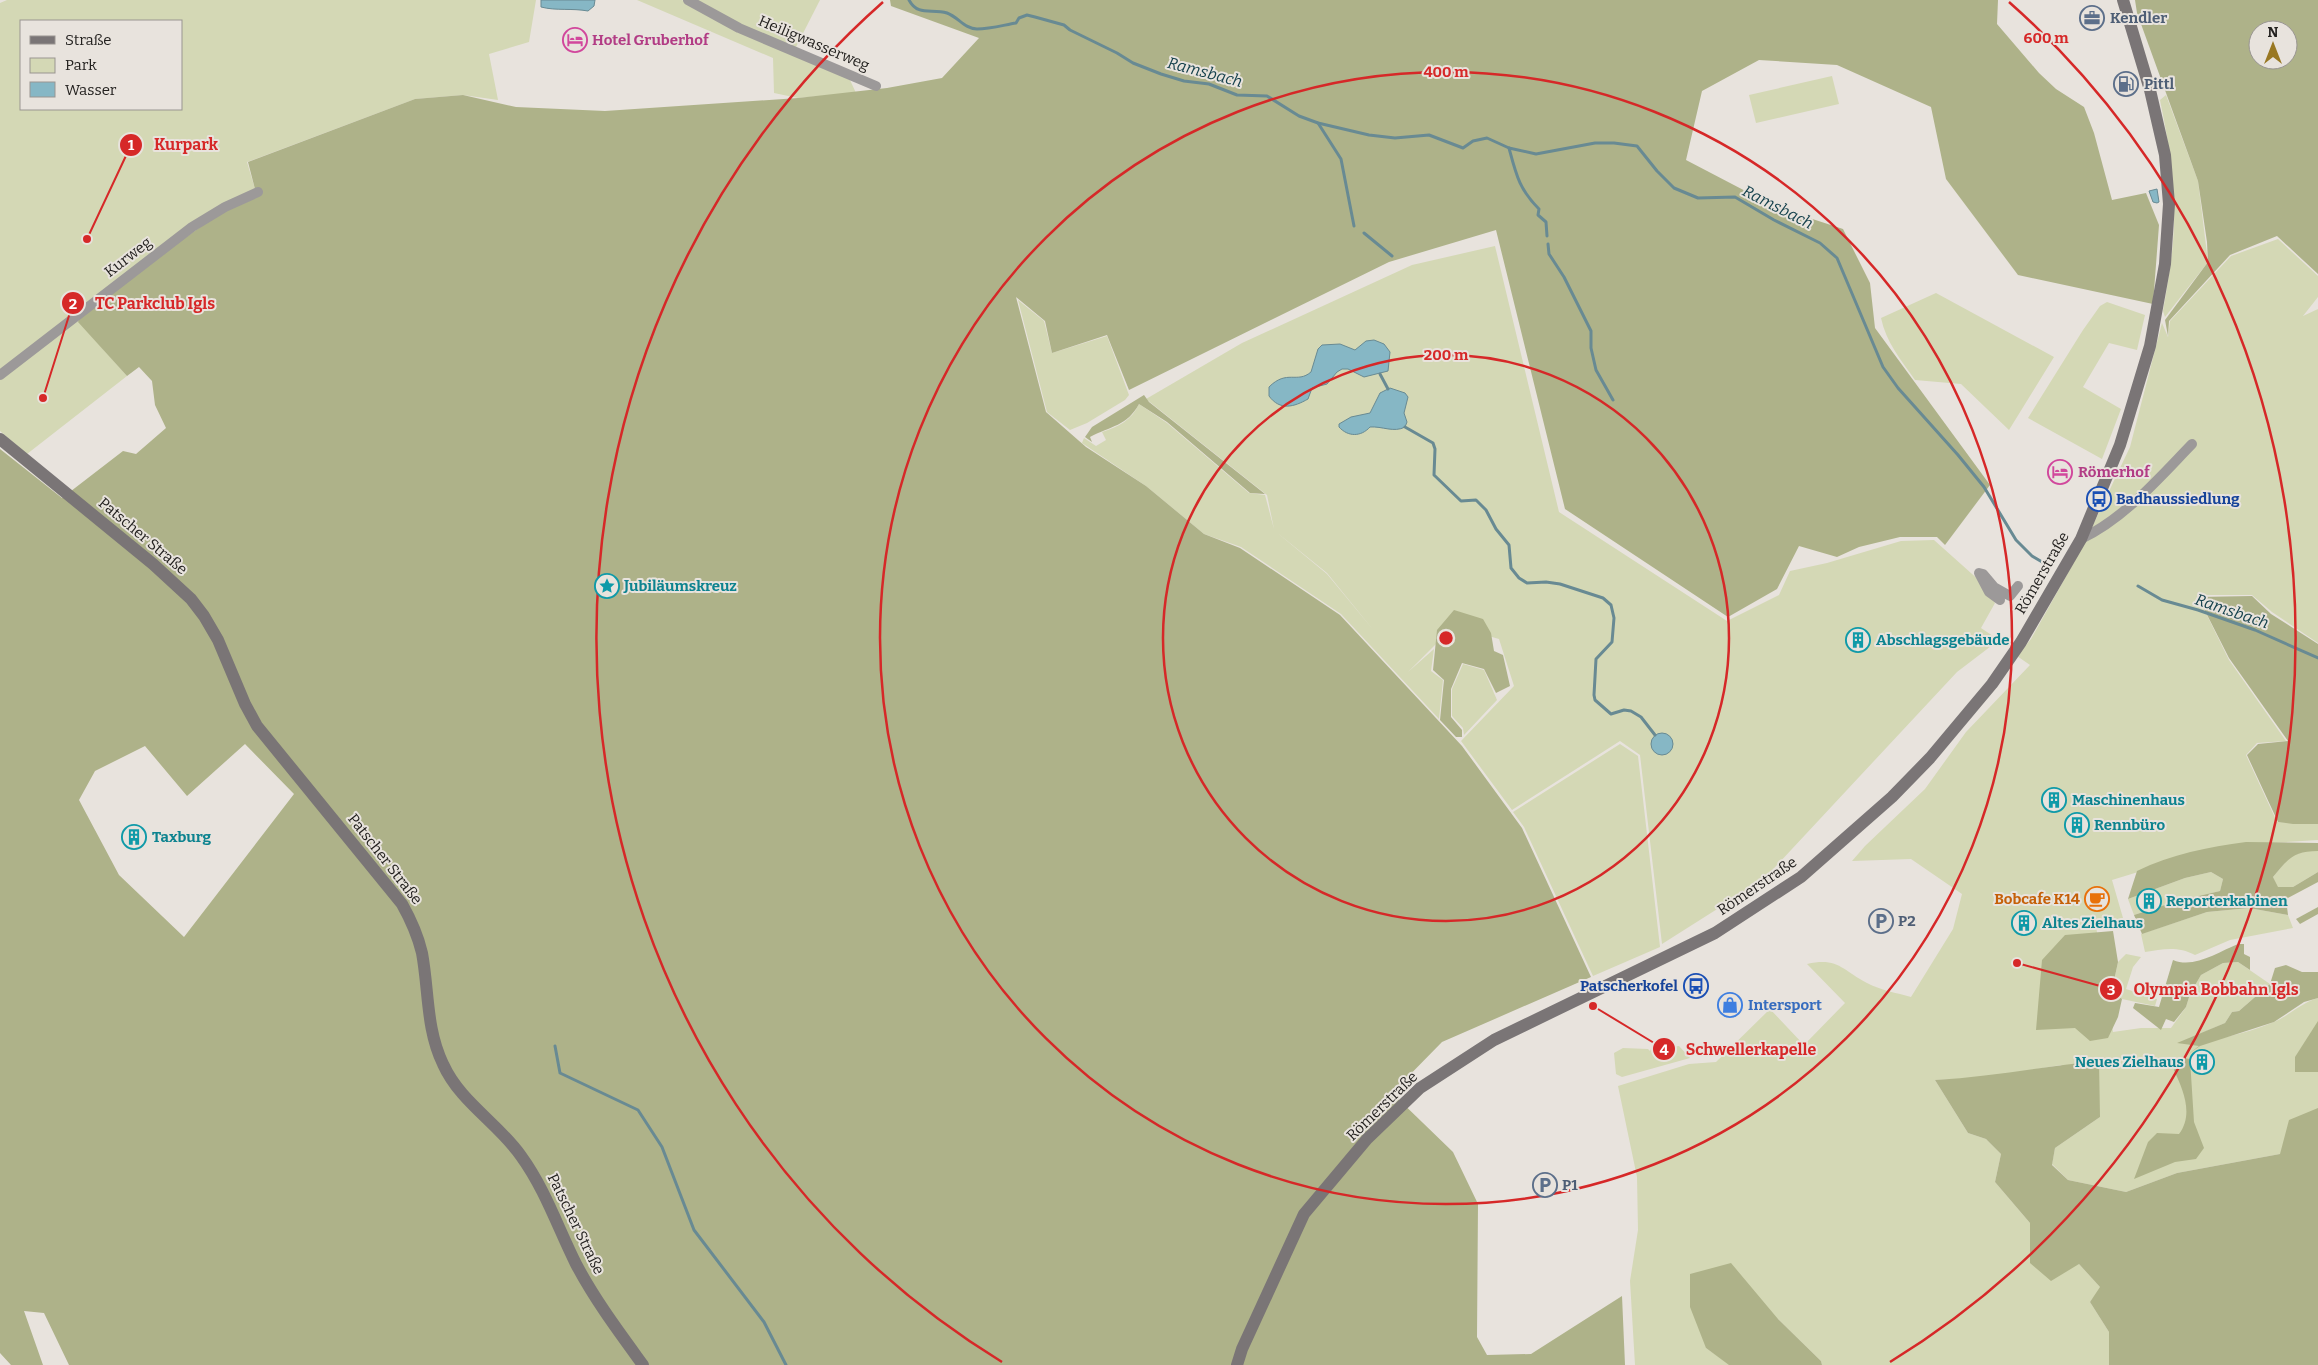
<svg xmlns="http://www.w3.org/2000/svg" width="2318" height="1365" font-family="Bitter,serif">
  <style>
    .green { fill: #d4d8b5; fill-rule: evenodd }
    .forest { fill: #aeb289; fill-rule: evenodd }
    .water { fill: #86b7c5; stroke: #688a93 }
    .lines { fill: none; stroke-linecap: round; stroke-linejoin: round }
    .stream { stroke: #688a93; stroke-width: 3 }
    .street { stroke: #9c9999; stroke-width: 10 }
    .secondary { stroke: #7a7576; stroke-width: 12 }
    .ring { fill: none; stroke: #d62828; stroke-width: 2.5 }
    .labels { text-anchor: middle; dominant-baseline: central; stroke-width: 4; stroke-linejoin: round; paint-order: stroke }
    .service-label { font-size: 15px; font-weight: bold; fill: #4e5e75; stroke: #e8e3dd; text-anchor: start }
    .hotel-label { font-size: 15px; font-weight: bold; fill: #b23c85; stroke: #e8e3dd; text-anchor: start }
    .street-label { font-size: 15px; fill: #23211f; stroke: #e8e3dd }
    .transit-label { font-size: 15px; font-weight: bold; fill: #164399; stroke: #e8e3dd; text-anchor: start }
    .culture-label { font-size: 15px; font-weight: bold; fill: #0d838f; stroke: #e8e3dd; text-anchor: start }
    .food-label { font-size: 15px; font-weight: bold; fill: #c56008; stroke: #e8e3dd; text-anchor: end }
    .shop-label { font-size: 15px; font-weight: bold; fill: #366cbe; stroke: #e8e3dd; text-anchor: start }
    .water-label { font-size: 16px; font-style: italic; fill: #16424d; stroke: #e8e3dd }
    .centre { fill: #d62828; stroke: #e8e3dd; stroke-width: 2.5 }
    .ring-label { font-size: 15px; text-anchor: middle; font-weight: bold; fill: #d62828; stroke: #e8e3dd; stroke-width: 4; stroke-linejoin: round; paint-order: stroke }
    .leader { fill: none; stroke: #d62828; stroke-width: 2 }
    .callout-dot { fill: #d62828; stroke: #e8e3dd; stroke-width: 2 }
    .mark-label { font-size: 15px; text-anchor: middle; font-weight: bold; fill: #fff }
    .callout-label { font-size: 16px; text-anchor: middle; font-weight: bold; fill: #d62828; stroke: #e8e3dd; stroke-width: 4; stroke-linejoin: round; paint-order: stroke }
  </style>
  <rect width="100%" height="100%" fill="#e8e3dd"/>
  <g class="green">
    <path d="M7,0H536L529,42L489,54L498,100L463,95L415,99L247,162L255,189L79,322L127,376L27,454L0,431V3ZM21,21H181V109H21Z"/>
    <path d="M637,0H682L850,80L856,93L798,98L774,93L773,58Z"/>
    <path d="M696,0H820L796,47L738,24Z"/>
    <path d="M1832,76L1839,104L1756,123L1749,95Z"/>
    <path d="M2166,95L2198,181L2208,262L2165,317L2163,311C2168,281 2174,250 2174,219C2175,179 2168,139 2160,100Z"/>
    <path d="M2278,239L2318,276V297L2303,316L2318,309V643L2272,612L2252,595H2197L2229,660L2286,741L2257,743L2246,755L2277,822L2318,824V840L2223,846L2112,880L2123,918L2096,926L2113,1032L2141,1028H2171L2186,1007L2190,994L2201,975L2223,963L2238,962L2270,984L2239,1011L2232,1012L2225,1023L2179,1043C2212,1041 2243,1035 2274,1022C2290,1015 2301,1003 2318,998V1145L2280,1154L2177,1173L2126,1192L2068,1180L2052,1164L2055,1148L2100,1117L2061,1065L1982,1078L1935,1080L1968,1133L1986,1139L2001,1154L1995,1182L2030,1223V1263L2079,1264L2101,1288L2090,1302L2109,1332V1365H1822L1821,1361L1778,1319L1706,1348L1729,1364L1769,1365H1635L1630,1281L1638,1230L1637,1177L1618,1086L1689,1064L1716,1062L1770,1009L1804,1045L1845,1003L1807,964C1838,957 1842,970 1867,983C1880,990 1897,993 1911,997L1953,929L1962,894L1911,859L1852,861L1865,846L1925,789L1966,732L2030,665L2017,656L2031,639L2084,544L2130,447L2162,323L2168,337L2170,321L2231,256Z"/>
    <path d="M1495,246L1559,512L1727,621L1779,595L1790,571L1827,563L1901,541L1934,540L1981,582L1995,603L1981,628L1999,640L1957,672L1763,880L1662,944L1640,755L1620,741L1512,810L1461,741L1514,686L1499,639L1454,626L1408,672L1434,649L1431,671L1443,680L1439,719L1341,614L1241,547L1204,534L1146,486L1082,443L1084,438L1096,446L1106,440L1102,432C1118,427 1132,420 1139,404L1167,423L1249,493L1265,495L1274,529L1267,495L1146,399L1242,343L1412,265ZM1275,531L1327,573L1375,632L1327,574Z"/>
    <path d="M1936,293L2054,357L2009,430L1961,384L1915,380C1901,360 1886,342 1881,318Z"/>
    <path d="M1018,300L1044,321L1052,353L1107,336L1129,395L1125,400L1087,423L1070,430L1047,412Z"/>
    <path d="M2107,302L2145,315L2137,350L2109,343L2083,387L2121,409L2102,459L2028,418L2083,330L2100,306Z"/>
    <path d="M1463,664L1484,670L1497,700L1464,735L1463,728L1452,716V689Z"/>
    <path d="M1620,744L1638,756L1660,947L1593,976L1524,827L1513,812Z"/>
    <path d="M2318,848V872L2293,887H2277L2273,877L2291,855Z"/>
    <path d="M2211,872L2223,879L2220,891L2177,901L2134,915L2128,899L2185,878Z"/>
    <path d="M2249,908L2288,915L2293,928L2230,940L2195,955C2178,946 2163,949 2145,952L2141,934L2207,912Z"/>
    <path d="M2126,954L2141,957L2133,967L2126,989L2157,999L2155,1006L2122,999L2112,991L2118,962Z"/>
    <path d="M1679,1046L1690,1058L1622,1077L1616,1074L1614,1053L1623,1048L1648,1049L1650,1051L1651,1049Z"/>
  </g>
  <g class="forest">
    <path d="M890,0H1998L1997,24L2039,73L2056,89L2084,107L2094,133L2112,200L2146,193L2159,225L2153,304L2018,275L1946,179L1931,107L1837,65L1759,60L1702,91L1686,160L1776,207L1843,229L1870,283L1875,328L1990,485L1945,545L1937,537H1900L1859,547L1837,557L1799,546L1777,589L1728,617L1565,509L1496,230L1389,262L1129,390L1107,335L1052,353L1045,321L1016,297L1046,412L1086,447L1146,486L1204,534L1240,548L1340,615L1462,746L1522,828L1591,977L1442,1042L1392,1093L1453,1152L1478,1204L1477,1337L1487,1355L1531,1354L1622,1296L1625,1365H69L44,1313L24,1311L43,1365H11L0,1353V449L62,498L123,451L136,454L166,428L155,405L152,381L139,367L127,376L78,322L81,316L136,272L255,189L248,162L415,99L463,95L516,107L605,111L798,98L887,88L942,78L979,38L891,6ZM245,744L294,794L184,937L119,875L79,800L95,771L145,746L187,796Z"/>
    <path d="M2135,0H2318V274L2277,236L2230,255L2169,321L2168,336L2165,320L2208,262L2207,242L2198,181L2137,13ZM2258,30H2288V60H2258Z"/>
    <path d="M1144,395L1149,402L1265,494L1250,493L1167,422L1139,404C1127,426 1111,426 1090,437L1092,442L1085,437L1092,427Z"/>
    <path d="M2252,596L2271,614L2318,644V824H2293L2278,822L2247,755L2258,744L2288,741L2229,658L2198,597Z"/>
    <path d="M1454,610L1483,619L1491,633L1494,651L1503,655L1510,686L1496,693L1484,669L1462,663L1451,689V717L1462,730V737H1456L1440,720L1444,680L1433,670L1437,630Z"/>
    <path d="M2246,842L2318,843V851C2293,851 2288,859 2273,877L2278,887H2293L2318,872V882L2286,899L2288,915L2249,908L2207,912L2142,934L2134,915L2177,901L2220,891L2223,879L2211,872L2185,878L2128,899L2137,871C2172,854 2208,847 2246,842Z"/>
    <path d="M2318,907V914L2300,924L2296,919Z"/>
    <path d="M2113,931L2118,962L2112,990L2122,999L2118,1017L2108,1038L2090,1041L2075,1028L2036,1030L2042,960L2065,935Z"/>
    <path d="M2238,944H2244V954L2250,957V970L2238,962L2223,963L2201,975L2190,994L2186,1007L2174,1022L2166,1019L2161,1030L2133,1008L2135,1003L2159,1007L2173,960C2194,969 2218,952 2238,944Z"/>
    <path d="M2286,965L2302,972H2318V998L2304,1002L2274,1022L2200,1046L2183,1058L2190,1059L2194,1122L2204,1148L2196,1159L2175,1162L2134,1179L2148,1142L2157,1133L2179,1134C2194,1114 2183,1090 2174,1070L2182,1059L2199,1046L2177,1043L2225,1023L2232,1012L2239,1011L2270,984L2275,968Z"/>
    <path d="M2318,1021V1072H2295V1057Z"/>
    <path d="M2099,1061L2100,1117L2055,1148L2052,1165L2068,1180L2126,1192L2177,1173L2280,1154L2289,1120L2318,1108V1365H2109V1332L2090,1302L2100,1287L2079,1264L2051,1281L2030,1263V1223L1995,1182L2001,1154L1986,1139L1968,1133L1935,1080C1990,1077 2044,1066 2099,1061Z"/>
    <path d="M1731,1263L1778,1319L1821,1361L1822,1365H1729L1706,1348L1690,1307V1274Z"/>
  </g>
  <g class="water">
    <path d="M541,0H595L594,6L588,11C572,8 556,11 541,7Z"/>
    <path d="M2157,189L2159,202L2157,203L2153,202L2149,191Z"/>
    <path d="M1374,340L1384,344L1390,352L1388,371L1364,377L1348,369H1342L1337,372L1327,384L1312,388L1308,399C1294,407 1280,411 1269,396V387C1287,369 1297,384 1311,372L1318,349L1322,345L1340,344L1355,350L1366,341Z"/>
    <path d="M1390,388L1405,393L1408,397L1404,413L1407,422L1405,427C1394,433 1382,426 1370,427C1361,437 1348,437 1339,427V424L1351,417L1370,413L1380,393Z"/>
    <circle cx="1662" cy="744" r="11"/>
  </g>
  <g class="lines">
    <g class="stream">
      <path d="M909,0C918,17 932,8 947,13C958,17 965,29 977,29C990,29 1004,25 1016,23L1019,18L1027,15L1035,17L1064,25L1070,30L1117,53L1133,63L1161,74L1184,81L1209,84L1237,95L1267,96L1299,116L1318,123L1369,135L1395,138L1429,135L1463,148L1473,141L1487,138L1509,148L1536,154L1595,143H1614L1637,146L1657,171L1674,188L1698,198L1735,197L1774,220L1820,243L1837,258L1883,367L1898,388L1958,455L1984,487L2016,540L2032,556L2049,566"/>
      <path d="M1318,123L1341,159L1354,226"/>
      <path d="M1509,148C1516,174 1519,189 1539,209L1538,215L1546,222L1547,236"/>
      <path d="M1364,233L1392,256"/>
      <path d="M1548,244L1549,254L1564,277L1591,331V348L1596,370L1613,400"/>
      <path d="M1380,374L1388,389"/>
      <path d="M1405,427L1433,443L1435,449L1434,475L1461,501L1476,500L1486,510L1496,529L1509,545L1511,568L1519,578L1527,583L1546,582L1560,584L1603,598L1611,605L1614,618L1612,642L1596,659L1594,695L1595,700L1611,714L1624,710L1631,711L1641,717L1655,735"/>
      <path d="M2138,586L2162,600L2198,610L2255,630L2318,658"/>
      <path d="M555,1046L560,1073L638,1110L662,1147L694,1230L764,1322L786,1365"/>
    </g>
    <g class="street">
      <path d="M688,0L739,28L876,86"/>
      <path d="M0,375L192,227L225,207L258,192"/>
      <path d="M2081,539C2125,518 2159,478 2192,444"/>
      <path d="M2000,600L1989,592L1979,573L1983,574L1994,587L2010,596L2018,586"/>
    </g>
    <g class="secondary">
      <path d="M0,439L153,564L191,599L204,616L218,640L245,704L257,726L402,904C411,920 418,936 422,953C429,991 426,1029 443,1064C460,1102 498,1123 521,1156C545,1189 558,1228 576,1264C595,1300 619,1332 643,1365"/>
      <path d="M1237,1365L1242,1349L1304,1214L1367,1139L1420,1088L1494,1040L1715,933L1801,877L1892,797L1930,758L1992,684L2021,642L2081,539L2120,445L2150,346L2165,264L2169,204L2165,155L2150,90L2123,0"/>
    </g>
  </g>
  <g class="ring">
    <circle cx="1446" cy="638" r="283"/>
    <circle cx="1446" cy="638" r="566"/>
    <path d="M1002 1362A849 849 0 0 1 883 2M2009 2A849 849 0 0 1 1890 1362"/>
  </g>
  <defs>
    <symbol id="office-ring" viewBox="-11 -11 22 22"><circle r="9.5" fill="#e8e3dd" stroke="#5c6f8a" stroke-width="1.5"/><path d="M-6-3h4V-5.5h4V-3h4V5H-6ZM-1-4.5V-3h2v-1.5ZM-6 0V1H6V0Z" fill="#5c6f8a"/></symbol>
    <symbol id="hotel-ring" viewBox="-11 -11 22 22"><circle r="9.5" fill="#e8e3dd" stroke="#d1479c" stroke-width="1.5"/><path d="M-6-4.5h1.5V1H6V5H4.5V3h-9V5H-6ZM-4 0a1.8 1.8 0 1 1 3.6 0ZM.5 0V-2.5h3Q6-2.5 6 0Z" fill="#d1479c"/></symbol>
    <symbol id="fuel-ring" viewBox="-11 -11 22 22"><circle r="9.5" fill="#e8e3dd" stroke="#5c6f8a" stroke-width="1.5"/><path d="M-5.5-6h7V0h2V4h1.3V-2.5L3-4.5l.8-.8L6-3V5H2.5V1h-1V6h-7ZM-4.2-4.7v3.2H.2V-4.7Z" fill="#5c6f8a"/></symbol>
    <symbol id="bus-ring" viewBox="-11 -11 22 22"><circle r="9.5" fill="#e8e3dd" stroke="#1a4fb4" stroke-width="1.5"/><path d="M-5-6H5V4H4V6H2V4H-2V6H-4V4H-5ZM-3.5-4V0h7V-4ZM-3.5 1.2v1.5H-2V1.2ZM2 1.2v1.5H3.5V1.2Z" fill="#1a4fb4"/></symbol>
    <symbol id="sight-ring" viewBox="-11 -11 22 22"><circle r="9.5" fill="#e8e3dd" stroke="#0f9aa8" stroke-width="1.5"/><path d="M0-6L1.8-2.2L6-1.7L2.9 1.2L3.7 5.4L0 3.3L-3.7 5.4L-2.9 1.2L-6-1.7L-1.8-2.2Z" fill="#0f9aa8"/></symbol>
    <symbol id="building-ring" viewBox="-11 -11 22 22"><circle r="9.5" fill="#e8e3dd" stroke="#0f9aa8" stroke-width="1.5"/><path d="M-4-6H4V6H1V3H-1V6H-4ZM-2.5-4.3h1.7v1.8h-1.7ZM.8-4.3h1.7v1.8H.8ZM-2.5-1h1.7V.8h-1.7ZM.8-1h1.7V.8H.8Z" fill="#0f9aa8"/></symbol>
    <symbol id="cafe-ring" viewBox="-11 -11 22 22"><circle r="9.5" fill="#e8e3dd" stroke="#e8710a" stroke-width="1.5"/><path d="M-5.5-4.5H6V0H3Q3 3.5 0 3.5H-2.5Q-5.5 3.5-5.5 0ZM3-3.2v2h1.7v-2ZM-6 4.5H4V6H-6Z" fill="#e8710a"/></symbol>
    <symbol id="parking-ring" viewBox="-11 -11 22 22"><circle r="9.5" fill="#e8e3dd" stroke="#5c6f8a" stroke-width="1.5"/><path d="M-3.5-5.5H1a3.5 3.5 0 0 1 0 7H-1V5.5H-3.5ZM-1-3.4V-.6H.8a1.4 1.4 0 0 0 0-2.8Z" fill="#5c6f8a"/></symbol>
    <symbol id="shop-ring" viewBox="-11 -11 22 22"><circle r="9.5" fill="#e8e3dd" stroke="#3f7fe0" stroke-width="1.5"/><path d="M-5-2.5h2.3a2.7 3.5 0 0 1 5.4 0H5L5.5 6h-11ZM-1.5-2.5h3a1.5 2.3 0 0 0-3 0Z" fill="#3f7fe0"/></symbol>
  </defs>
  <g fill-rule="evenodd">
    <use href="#office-ring" x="2078" y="4" width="28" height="28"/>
    <use href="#hotel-ring" x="561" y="26" width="28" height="28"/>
    <use href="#fuel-ring" x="2112" y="70" width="28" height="28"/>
    <use href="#hotel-ring" x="2046" y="458" width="28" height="28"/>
    <use href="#bus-ring" x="2085" y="485" width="28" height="28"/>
    <use href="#sight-ring" x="593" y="572" width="28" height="28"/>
    <use href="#building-ring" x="1844" y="626" width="28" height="28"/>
    <use href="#building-ring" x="2040" y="786" width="28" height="28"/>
    <use href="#building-ring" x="2063" y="811" width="28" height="28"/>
    <use href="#building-ring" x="120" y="823" width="28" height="28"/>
    <use href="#cafe-ring" x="2083" y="885" width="28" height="28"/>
    <use href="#building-ring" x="2135" y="887" width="28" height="28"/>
    <use href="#parking-ring" x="1867" y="907" width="28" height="28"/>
    <use href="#building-ring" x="2010" y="909" width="28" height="28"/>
    <use href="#bus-ring" x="1682" y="972" width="28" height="28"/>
    <use href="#shop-ring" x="1716" y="991" width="28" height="28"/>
    <use href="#building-ring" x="2188" y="1048" width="28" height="28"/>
    <use href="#parking-ring" x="1531" y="1171" width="28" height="28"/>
  </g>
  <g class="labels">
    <g class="service-label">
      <text x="2110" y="18">Kendler</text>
      <text x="2144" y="84">Pittl</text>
      <text x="1898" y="921">P2</text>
      <text x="1562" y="1185">P1</text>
    </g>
    <g class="hotel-label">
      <text x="592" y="40">Hotel Gruberhof</text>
      <text x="2078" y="472">Römerhof</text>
    </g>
    <g class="street-label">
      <text transform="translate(814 43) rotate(23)">Heiligwasserweg</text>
      <text transform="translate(128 257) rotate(-38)">Kurweg</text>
      <text transform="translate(143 536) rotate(40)">Patscher Straße</text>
      <text transform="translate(2042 573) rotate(-60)">Römerstraße</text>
      <text transform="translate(385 859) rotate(52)">Patscher Straße</text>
      <text transform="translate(1757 886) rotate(-34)">Römerstraße</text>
      <text transform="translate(1382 1106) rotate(-44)">Römerstraße</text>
      <text transform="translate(576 1224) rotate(64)">Patscher Straße</text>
    </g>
    <g class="transit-label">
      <text x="2116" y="499">Badhaussiedlung</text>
      <text x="1678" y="986" text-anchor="end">Patscherkofel</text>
    </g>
    <g class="culture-label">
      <text x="624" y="586">Jubiläumskreuz</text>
      <text x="1876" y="640">Abschlagsgebäude</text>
      <text x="2072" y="800">Maschinenhaus</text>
      <text x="2094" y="825">Rennbüro</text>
      <text x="152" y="837">Taxburg</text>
      <text x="2166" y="901">Reporterkabinen</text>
      <text x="2042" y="923">Altes Zielhaus</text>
      <text x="2184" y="1062" text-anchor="end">Neues Zielhaus</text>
    </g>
    <g class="food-label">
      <text x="2080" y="899">Bobcafe K14</text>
    </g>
    <g class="shop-label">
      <text x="1748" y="1005">Intersport</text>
    </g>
    <g class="water-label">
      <text transform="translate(1205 72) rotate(15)">Ramsbach</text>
      <text transform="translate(1778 207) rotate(27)">Ramsbach</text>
      <text transform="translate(2232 611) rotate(19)">Ramsbach</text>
    </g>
  </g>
  <circle cx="1446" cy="638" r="8" class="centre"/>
  <g class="ring-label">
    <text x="2046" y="43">600 m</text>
    <text x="1446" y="77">400 m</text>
    <text x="1446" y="360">200 m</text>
  </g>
  <path class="leader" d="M87 239L131 145M43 398L73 303M2017 963L2111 989M1593 1006L1664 1049"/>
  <g class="callout-dot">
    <circle cx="87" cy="239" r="5"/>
    <circle cx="43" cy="398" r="5"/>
    <circle cx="2017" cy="963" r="5"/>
    <circle cx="1593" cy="1006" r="5"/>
    <circle cx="131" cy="145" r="12"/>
    <circle cx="73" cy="303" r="12"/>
    <circle cx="2111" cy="989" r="12"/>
    <circle cx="1664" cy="1049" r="12"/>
  </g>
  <g class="mark-label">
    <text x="131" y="150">1</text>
    <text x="73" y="309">2</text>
    <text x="2111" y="995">3</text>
    <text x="1664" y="1055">4</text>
  </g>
  <g class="callout-label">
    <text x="186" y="150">Kurpark</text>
    <text x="155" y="309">TC Parkclub Igls</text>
    <text x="2216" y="995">Olympia Bobbahn Igls</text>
    <text x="1751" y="1055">Schwellerkapelle</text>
  </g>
  <rect x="20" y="20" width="162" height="90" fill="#e8e3dd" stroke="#999591"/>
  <rect x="30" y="36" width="25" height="8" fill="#7a7576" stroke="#999591"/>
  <text x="65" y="45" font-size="15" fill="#23211f">Straße</text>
  <rect x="30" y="58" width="25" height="15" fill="#d4d8b5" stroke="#999591"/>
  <text x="65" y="70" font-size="15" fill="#23211f">Park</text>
  <rect x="30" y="82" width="25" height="15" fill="#86b7c5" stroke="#999591"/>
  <text x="65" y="95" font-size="15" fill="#23211f">Wasser</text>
  <g transform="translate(2273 45)"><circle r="24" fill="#e8e3dd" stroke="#999591"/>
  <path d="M0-4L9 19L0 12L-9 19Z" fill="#997822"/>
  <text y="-8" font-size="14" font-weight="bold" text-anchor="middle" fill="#23211f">N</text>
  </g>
</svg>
